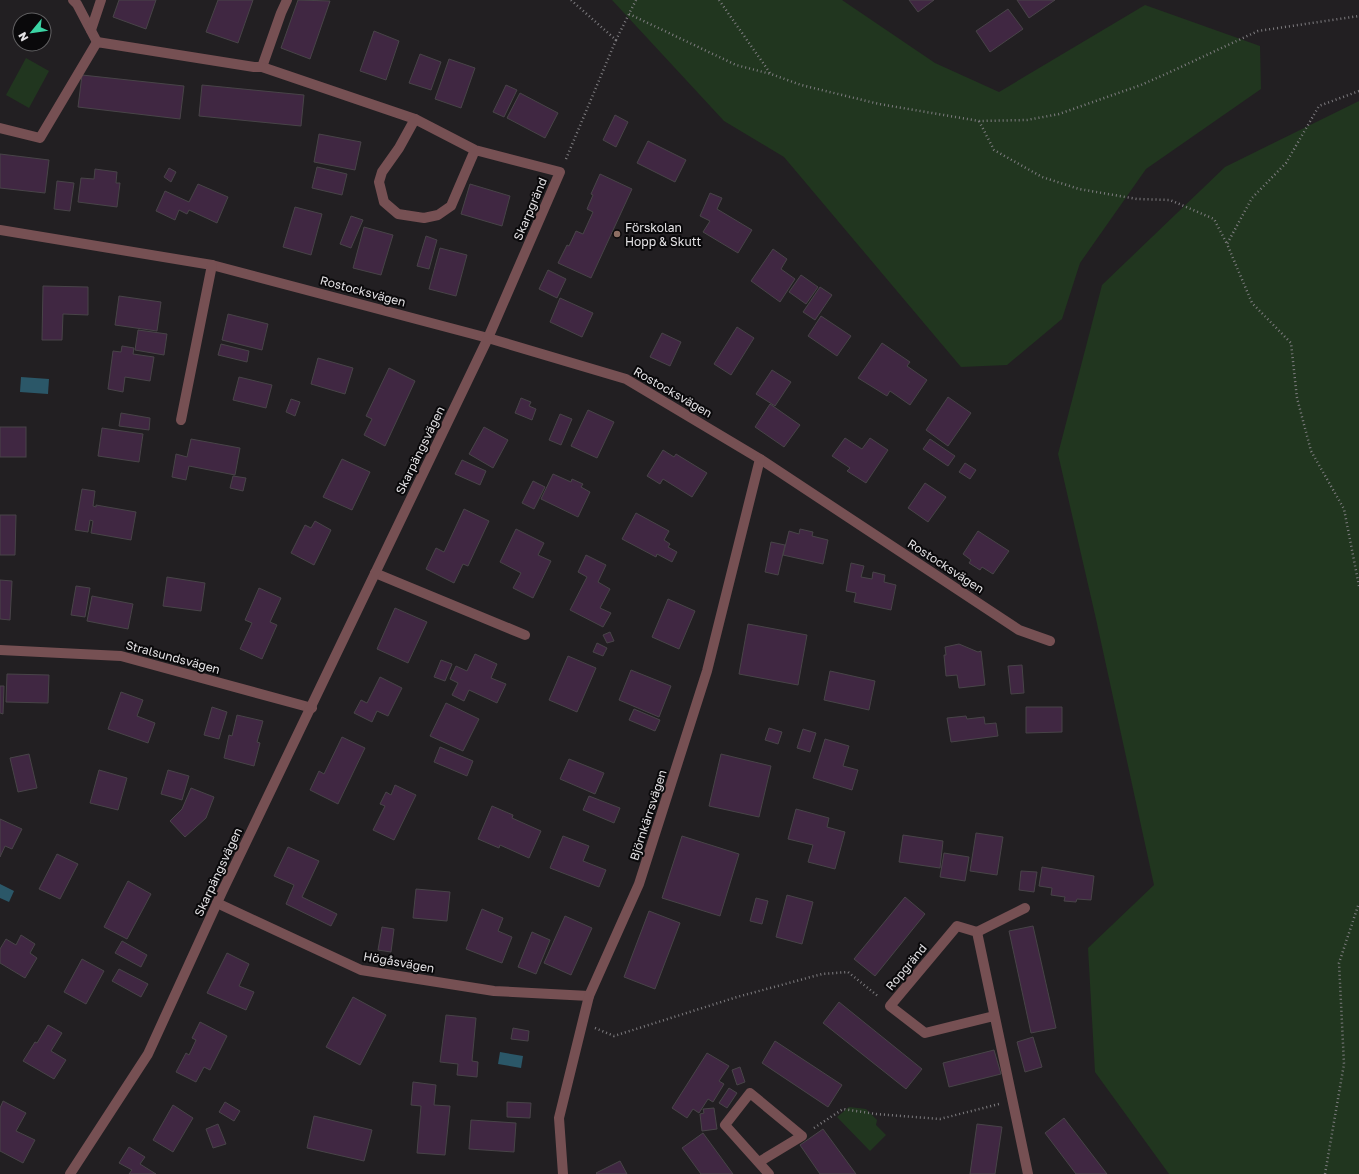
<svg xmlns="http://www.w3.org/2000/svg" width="1359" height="1174" font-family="'Golos Text',sans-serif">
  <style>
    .green { fill: #21361f }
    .water { fill: #2b5768 }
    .building { fill: #402742; stroke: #484448 }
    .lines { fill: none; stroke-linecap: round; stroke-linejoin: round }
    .path { stroke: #7f7d80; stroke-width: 2.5; stroke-dasharray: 1 3; stroke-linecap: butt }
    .street { stroke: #765053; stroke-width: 10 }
    .education-dot { fill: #8d6e63; stroke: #0a090b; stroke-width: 1.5 }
    .labels { text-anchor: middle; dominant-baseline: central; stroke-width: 4; stroke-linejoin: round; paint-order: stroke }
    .street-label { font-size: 12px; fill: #e4e2e5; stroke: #0a090b }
    .poi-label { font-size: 12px; fill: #e4e2e5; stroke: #0a090b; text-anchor: start }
  </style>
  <rect width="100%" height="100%" fill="#221f22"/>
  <g class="green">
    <path d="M612,0H842L935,63L999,92L1145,5L1260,46L1261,89L1146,169L1080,263L1062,319L1007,365L961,367L784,157L724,121Z"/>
    <path d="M26,58L49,71L29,108L6,95Z"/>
    <path d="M1359,101V1174H1169L1095,1072L1088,948L1154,885L1096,619L1058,454L1102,285L1225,167Z"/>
    <path d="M849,1107L866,1109L877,1120L876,1125L886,1135L870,1151L837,1117Z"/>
  </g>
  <g class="water">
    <path d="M21,377L49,379L48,394L20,392Z"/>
    <path d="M0,884L14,891L9,902L0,898Z"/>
    <path d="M500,1052L523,1056L521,1068L498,1064Z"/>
  </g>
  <g class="building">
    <path d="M119,0H156L146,29L113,17Z"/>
    <path d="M218,0H253L238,43L206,32Z"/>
    <path d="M298,0L330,1L310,59L281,48Z"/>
    <path d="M909,0H934L918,12Z"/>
    <path d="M1017,0H1055L1029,18Z"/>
    <path d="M1008,9L1023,29L990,52L976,31Z"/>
    <path d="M374,31L399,41L386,80L360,71Z"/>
    <path d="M420,54L441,62L431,90L409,83Z"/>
    <path d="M449,59L475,68L461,108L435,99Z"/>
    <path d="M82,75L184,86L180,119L78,107Z"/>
    <path d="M202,85L304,95L301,126L199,116Z"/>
    <path d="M506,85L517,90L504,117L493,112Z"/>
    <path d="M520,93L558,113L545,138L507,118Z"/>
    <path d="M615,115L628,122L616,147L603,140Z"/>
    <path d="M319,134L361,142L355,170L314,162Z"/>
    <path d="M648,141L686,160L675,182L637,163Z"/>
    <path d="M0,154L49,160L45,193L0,188Z"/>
    <path d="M317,167L347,174L342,195L312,188Z"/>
    <path d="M169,168L176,172L171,182L164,177Z"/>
    <path d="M95,169L117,172L116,183H120L117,207L78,202L81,178L94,179Z"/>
    <path d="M600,174L632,189L591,278L558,263L567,245L569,246L576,231L583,234L593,212L587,209L593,195L591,194Z"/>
    <path d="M57,181L74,183L70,211L54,209Z"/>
    <path d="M198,184L228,197L217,223L189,210L187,214L179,210L175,220L156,211L165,191L189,202Z"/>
    <path d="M470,184L510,196L502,226L461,214Z"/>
    <path d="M710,193L722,198L717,209L752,230L738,253L703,232L710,221L700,216Z"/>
    <path d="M295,207L322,214L311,255L283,247Z"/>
    <path d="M351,216L363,220L351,248L340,244Z"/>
    <path d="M364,227L393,235L381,275L353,268Z"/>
    <path d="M426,236L437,240L429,269L417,266Z"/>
    <path d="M440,248L467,255L456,296L429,289Z"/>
    <path d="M773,249L787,259L781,269L795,279L780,302L751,281Z"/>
    <path d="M548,270L566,279L557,298L539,289Z"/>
    <path d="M801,275L818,287L806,304L789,292Z"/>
    <path d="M43,286L88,287V315L63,314L62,340H42Z"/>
    <path d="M820,287L832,295L815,320L803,312Z"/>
    <path d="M119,296L161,302L157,331L115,325Z"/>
    <path d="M560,298L593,313L582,337L550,322Z"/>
    <path d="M228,314L268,324L262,350L222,340Z"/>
    <path d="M821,316L851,336L837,356L808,336Z"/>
    <path d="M737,327L754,338L731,375L714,364Z"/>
    <path d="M138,330L167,334L164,355L135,350Z"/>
    <path d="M662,333L681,342L670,366L650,357Z"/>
    <path d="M882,343L910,362L907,366L927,380L910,405L890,391L887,396L858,378Z"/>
    <path d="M221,344L249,351L247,362L218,355Z"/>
    <path d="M122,346L134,348L133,354L154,357L150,381L125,377L123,392L108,389L113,351L121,352Z"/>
    <path d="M318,358L353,368L345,394L311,384Z"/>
    <path d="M389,368L415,381L385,446L364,435L372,419L366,416Z"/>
    <path d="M772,370L791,382L775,406L756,394Z"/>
    <path d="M239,377L272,385L266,408L233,400Z"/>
    <path d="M948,397L971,413L948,446L926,430Z"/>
    <path d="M521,398L531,402L529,406L536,409L532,420L515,413Z"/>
    <path d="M291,399L300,402L295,416L286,412Z"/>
    <path d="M770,404L800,425L784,447L755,427Z"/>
    <path d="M588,410L614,422L597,458L571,446Z"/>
    <path d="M121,413L150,418L149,430L119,426Z"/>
    <path d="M560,414L572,419L561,445L549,440Z"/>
    <rect x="0" y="427" width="26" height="30"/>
    <path d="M484,427L508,440L493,468L469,454Z"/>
    <path d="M102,428L143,434L139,462L98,456Z"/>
    <path d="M845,438L862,449L870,438L888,450L866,483L847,471L850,468L832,456Z"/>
    <path d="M191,439L240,448L235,475L189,466L186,480L172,477L176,454L187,457Z"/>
    <path d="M930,439L955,456L948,466L923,449Z"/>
    <path d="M663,450L674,457L676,454L707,473L692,497L663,479L660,484L647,476Z"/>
    <path d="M342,459L370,472L352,510L323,497Z"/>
    <path d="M462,460L486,471L480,485L455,474Z"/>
    <path d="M965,463L976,470L970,479L959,472Z"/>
    <path d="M553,474L571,482L572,479L583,484L581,487L590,492L578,517L541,499Z"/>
    <path d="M233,476L246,478L243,491L230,488Z"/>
    <path d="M533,481L545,487L534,509L522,503Z"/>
    <path d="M925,483L946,497L928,522L908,508Z"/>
    <path d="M82,489L95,491L93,506L96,507V505L136,512L131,540L91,533L93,521L90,520L88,532L75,530Z"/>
    <path d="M464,509L489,521L468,566L463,564L454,583L426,569L436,548L444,552Z"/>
    <path d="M636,513L669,531L664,540L670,544L668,547L677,552L672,562L657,554L656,557L622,539Z"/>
    <path d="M0,515H16L15,555H0Z"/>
    <path d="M315,521L331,530L314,565L291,553L305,525L311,528Z"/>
    <path d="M516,529L544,543L538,555L551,561L533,598L513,588L521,573L500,562Z"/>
    <path d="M800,529L813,532L812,536L828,540L823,564L783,555L789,531L799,534Z"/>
    <path d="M978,531L1009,551L993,574L982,567L980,570L969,563L971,560L963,554Z"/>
    <path d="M771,542L785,545L778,575L765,572Z"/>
    <path d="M586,555L606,565L598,582L610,589L600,608L611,613L603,627L570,610L587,577L578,572Z"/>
    <path d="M851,563L864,566L861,577L872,579L873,572L885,575L884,582L896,585L891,610L854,602L856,593L846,591Z"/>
    <path d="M167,577L205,583L201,611L163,606Z"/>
    <path d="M0,580L12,581L10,620L0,619Z"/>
    <path d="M76,586L90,588L85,617L71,615Z"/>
    <path d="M259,588L281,598L270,622L277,625L262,659L240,649L252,623L245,620Z"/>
    <path d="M92,596L133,604L128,629L87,621Z"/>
    <path d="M668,599L695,611L679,649L652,637Z"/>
    <path d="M395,608L427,622L408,663L377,649Z"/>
    <path d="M748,624L807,635L798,685L739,674Z"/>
    <path d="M610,632L614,641L607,643L603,635Z"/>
    <path d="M597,643L607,648L603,656L593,652Z"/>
    <path d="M959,644L978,652L981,651L985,685L959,688L957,675L946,676L944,655H946L945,647Z"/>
    <path d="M475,654L497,664L491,678L506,684L497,703L469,690L464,701L452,695L458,683L450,679L456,666L467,671Z"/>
    <path d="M568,656L596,668L577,712L549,700Z"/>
    <path d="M441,660L452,664L445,681L434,677Z"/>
    <path d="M1022,665L1024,693L1011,694L1008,666Z"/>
    <path d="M631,670L671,686L659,717L619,700Z"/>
    <path d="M830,671L875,681L869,710L824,700Z"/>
    <path d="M7,674L49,675L48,703L6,702Z"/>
    <path d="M380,677L402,688L388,716L377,711L372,722L354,713L361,700L367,703Z"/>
    <path d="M0,686H4L3,714L0,713Z"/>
    <path d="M121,692L143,700L137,716L155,723L148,743L108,729Z"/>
    <path d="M446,703L479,719L463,751L430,736Z"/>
    <path d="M212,707L227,712L219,739L204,735Z"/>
    <path d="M1026,707H1062V732L1026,733Z"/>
    <path d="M634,709L660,720L655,731L629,720Z"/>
    <path d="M237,715L263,721L257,742L260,743L254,766L224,758L229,735L232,736Z"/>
    <path d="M966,716L967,719L984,717L985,724L996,723L998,736L951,742L947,718Z"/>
    <path d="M769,728L782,732L778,744L765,740Z"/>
    <path d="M803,729L816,733L810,752L797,748Z"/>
    <path d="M342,737L365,748L338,804L310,790L319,771L324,774Z"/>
    <path d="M825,739L849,746L843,766L858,770L852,790L813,778Z"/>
    <path d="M440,747L473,761L467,776L434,762Z"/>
    <path d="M29,754L37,788L18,792L10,758Z"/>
    <path d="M721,754L771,766L759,817L709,806Z"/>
    <path d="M569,759L604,773L595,794L560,779Z"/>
    <path d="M99,770L127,778L118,810L90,803Z"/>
    <path d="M168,770L189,776L182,800L161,794Z"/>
    <path d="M395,785L416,795L394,840L373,830L385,806L380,804L386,792L391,795Z"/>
    <path d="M191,788L214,797L206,818L185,837L170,821L182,809Z"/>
    <path d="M589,796L620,808L614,823L583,810Z"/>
    <path d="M492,806L513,815L512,818L541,831L529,858L500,845L499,848L478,839Z"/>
    <path d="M796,809L829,818L827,827L845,832L835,869L808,862L813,845L788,839Z"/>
    <path d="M0,819L22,829L12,849L5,846L0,857Z"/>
    <path d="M976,833L1003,837L997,875L970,871Z"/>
    <path d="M903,835L943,841L940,868L899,862Z"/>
    <path d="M563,836L589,846L583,861L606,870L599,887L550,868Z"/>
    <path d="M682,836L739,854L720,916L662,898Z"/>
    <path d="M288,847L319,861L302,897L337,914L331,926L286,904L294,885L274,876Z"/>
    <path d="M944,853L969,857L965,881L940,877Z"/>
    <path d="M57,854L78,864L60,899L39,889Z"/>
    <path d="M1042,867L1094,876L1091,900L1077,899L1076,902L1064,901L1065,897L1051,895L1052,888L1039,886Z"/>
    <path d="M1021,871L1037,872L1034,892L1019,890Z"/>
    <path d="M128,881L151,894L127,939L104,927Z"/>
    <path d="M416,889L450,892L447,921L413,918Z"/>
    <path d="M787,895L813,902L802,944L776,937Z"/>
    <path d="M905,897L925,914L875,976L854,959Z"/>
    <path d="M756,898L768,901L762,924L750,921Z"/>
    <path d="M482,909L503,918L498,931L512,937L502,963L466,949Z"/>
    <path d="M649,911L680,923L655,989L624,977Z"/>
    <path d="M565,916L592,928L571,975L544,963Z"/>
    <path d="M1033,926L1056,1028L1031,1033L1009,931Z"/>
    <path d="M382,927L394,929L391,952L378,950Z"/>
    <path d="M532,932L550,940L536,974L518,967Z"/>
    <path d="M21,935L35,944L30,953L37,958L25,978L0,963V949L6,939L16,945Z"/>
    <path d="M122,941L147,955L141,967L115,953Z"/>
    <path d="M227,953L249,964L239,986L254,992L246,1010L207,993Z"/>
    <path d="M82,959L104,971L86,1004L64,992Z"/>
    <path d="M119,969L148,984L141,997L112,981Z"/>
    <path d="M353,997L386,1015L360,1065L326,1047Z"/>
    <path d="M839,1002L922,1069L906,1089L823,1023Z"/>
    <path d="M446,1015L476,1018L472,1061L478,1062L477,1077L457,1075L458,1064L440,1062Z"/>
    <path d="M200,1022L227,1036L210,1070L204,1067L196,1082L176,1072L186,1053L189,1055L196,1040L192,1038Z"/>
    <path d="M48,1025L62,1033L51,1051L66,1060L54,1079L23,1061L35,1042L37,1043Z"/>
    <path d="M513,1028L529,1031L528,1041L511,1039Z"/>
    <path d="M1033,1037L1042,1067L1025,1072L1017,1042Z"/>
    <path d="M775,1041L842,1085L828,1107L762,1063Z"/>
    <path d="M994,1050L1001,1074L949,1087L943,1063Z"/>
    <path d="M707,1053L729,1066L719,1081L724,1084L713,1102L708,1099L699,1113L693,1109L687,1118L672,1108Z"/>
    <path d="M740,1067L745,1082L737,1085L732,1070Z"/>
    <path d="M413,1082L436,1085L434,1105L450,1106L445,1155L417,1153L421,1106L411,1105Z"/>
    <path d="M729,1088L737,1093L727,1108L719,1103Z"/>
    <path d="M3,1101L26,1113L16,1131L35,1140L23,1163L0,1151V1108Z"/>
    <path d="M225,1102L240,1111L234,1121L219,1112Z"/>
    <path d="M507,1102L531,1103L530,1118L507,1117Z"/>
    <path d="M173,1105L193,1118L173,1152L153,1140Z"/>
    <path d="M714,1108L717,1129L702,1131L700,1114L704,1113L703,1109Z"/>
    <path d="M314,1116L372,1130L364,1161L307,1148Z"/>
    <path d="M1064,1118L1107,1174H1076L1045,1133Z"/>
    <path d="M471,1120L516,1123L514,1152L469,1149Z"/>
    <path d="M218,1124L226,1144L213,1148L206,1129Z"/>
    <path d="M977,1124L1002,1127L995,1174H970Z"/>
    <path d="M823,1129L856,1174H820L800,1145Z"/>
    <path d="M703,1133L733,1174H701L682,1148Z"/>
    <path d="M129,1147L145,1157L140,1164L156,1174H129L132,1170L119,1163Z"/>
    <path d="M620,1161L627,1174H597L596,1173Z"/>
  </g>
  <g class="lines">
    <g class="path">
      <path d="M571,0L616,40L636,0"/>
      <path d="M719,0L770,73"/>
      <path d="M629,14L736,65L771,74L801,85L879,104L979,121L1027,120L1059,114L1141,85L1168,73L1258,31L1359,16"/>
      <path d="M1359,91L1319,106L1286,163L1252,198L1227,244L1252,303L1291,343L1297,398L1311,451L1344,509L1359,586"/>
      <path d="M979,121L994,150L1042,177L1079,189L1137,199L1170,200L1214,219L1227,244"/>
      <path d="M566,159L616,40"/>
      <path d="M595,1028L614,1036L737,997L822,974L848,972L879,997"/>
      <path d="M814,1128L843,1109L876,1114L940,1119L999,1104"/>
      <path d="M1325,1174L1344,1064L1339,963L1359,903"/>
    </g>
    <g class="street">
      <path d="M73,0L77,4L97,42"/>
      <path d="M91,30L101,0"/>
      <path d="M262,67L281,13L287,0"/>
      <path d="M0,128L40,138L97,42L254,67H262L415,119"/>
      <path d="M0,230L212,265L488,338L626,379L760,459L1019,630L1050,641"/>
      <path d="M181,420L212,265"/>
      <path d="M375,573L525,635"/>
      <path d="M0,650L121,656L312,708"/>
      <path d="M217,903L361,970L494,991L589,996"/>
      <path d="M977,932L1025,908"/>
      <path d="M994,1016L925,1033L890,1006L957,926L977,932L1028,1174"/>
      <path d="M759,1162L802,1136L750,1093L725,1125L769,1174"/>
      <path d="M70,1174L148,1054L222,892L488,338L560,172L475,150L415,119L399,148L382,172L379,182L384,202L398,214L424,218L438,215L451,206L475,150"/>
      <path d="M563,1174L559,1118L589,996L639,884L707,671L760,459"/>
    </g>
  </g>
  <circle class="education-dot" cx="617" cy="234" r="4"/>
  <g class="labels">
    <g class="street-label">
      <text transform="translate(530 209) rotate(-67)">Skarpgränd</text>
      <text transform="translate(363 291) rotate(15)">Rostocksvägen</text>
      <text transform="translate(673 392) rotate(30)">Rostocksvägen</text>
      <text transform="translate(420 450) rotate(-64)">Skarpängsvägen</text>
      <text transform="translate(946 566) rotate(33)">Rostocksvägen</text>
      <text transform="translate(173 657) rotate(15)">Stralsundsvägen</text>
      <text transform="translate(648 815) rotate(-72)">Björnkärrsvägen</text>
      <text transform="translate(218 872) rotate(-65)">Skarpängsvägen</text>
      <text transform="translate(399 962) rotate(10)">Högåsvägen</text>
      <text transform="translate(906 967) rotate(-50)">Ropgränd</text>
    </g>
    <g class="poi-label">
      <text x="625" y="227">Förskolan<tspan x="625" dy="14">Hopp &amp; Skutt</tspan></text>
    </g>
  </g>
  <g transform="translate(32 32) rotate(241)"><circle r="19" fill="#0a090b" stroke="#616062"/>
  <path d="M0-3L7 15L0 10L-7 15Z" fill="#3bd4a4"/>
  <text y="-6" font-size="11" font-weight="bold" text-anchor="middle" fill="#e4e2e5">N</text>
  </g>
</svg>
